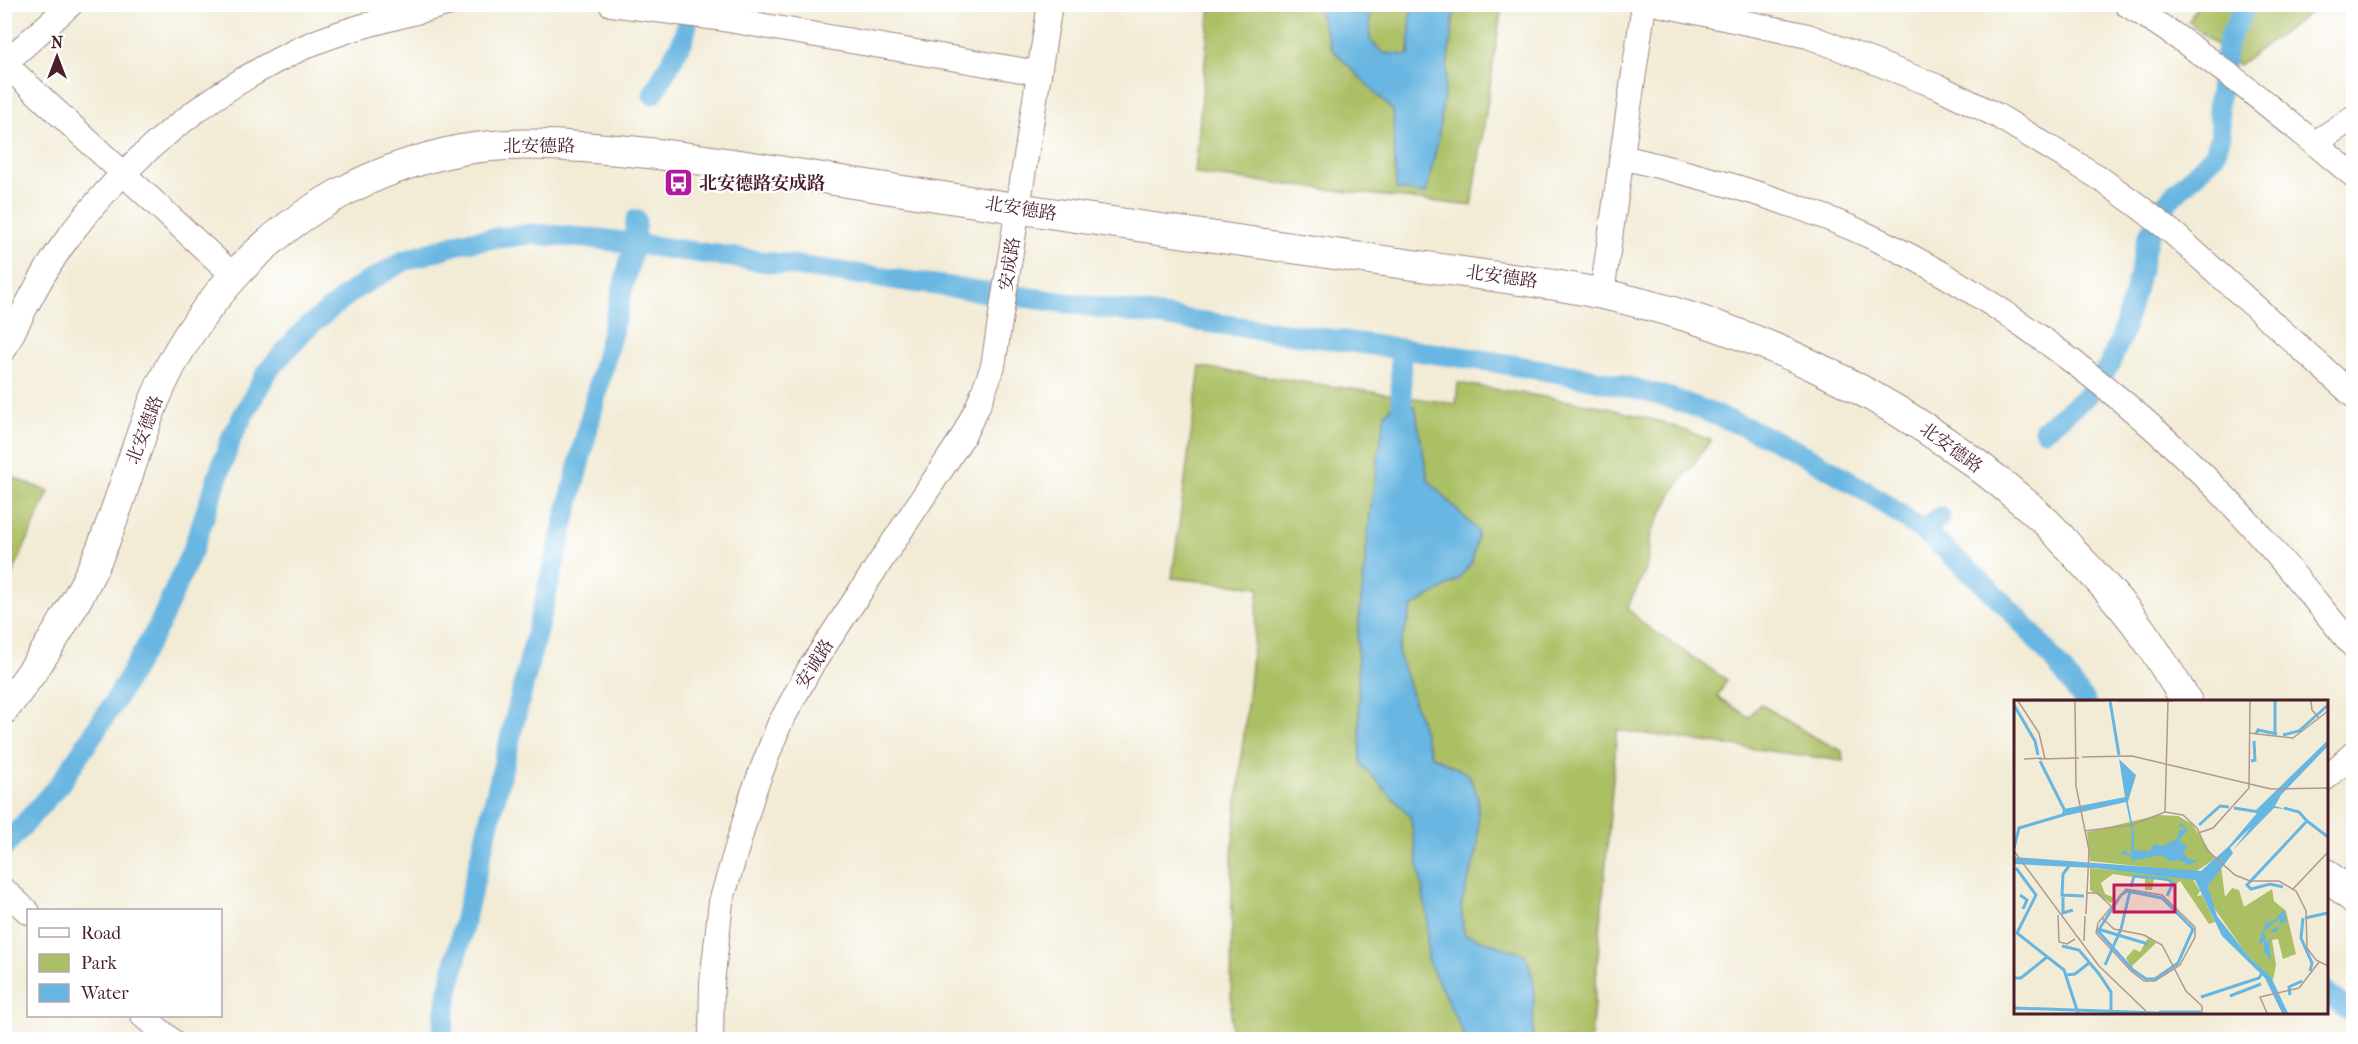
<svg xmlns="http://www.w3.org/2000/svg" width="2358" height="1044" font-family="'IM FELL French Canon','Noto Serif SC',serif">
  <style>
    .green { fill: #abc065; stroke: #7a7048; stroke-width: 1.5 }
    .water { fill: #67b6e1; stroke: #586a86; stroke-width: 1.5 }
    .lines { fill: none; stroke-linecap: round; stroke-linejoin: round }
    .canal { stroke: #67b6e1; stroke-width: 21 }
    .minor-casing { stroke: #9e8580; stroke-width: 26 }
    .tertiary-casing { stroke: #9e8580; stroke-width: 32 }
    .minor { stroke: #fff; stroke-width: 24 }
    .tertiary { stroke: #fff; stroke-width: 30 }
    .labels { text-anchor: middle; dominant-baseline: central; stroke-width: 4.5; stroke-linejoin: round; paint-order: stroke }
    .street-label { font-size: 18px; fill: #4a1f2b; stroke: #fff }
    .poi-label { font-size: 18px; font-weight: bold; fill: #4a1f2b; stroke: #fff; text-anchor: start }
    .inset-river { fill: none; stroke: #67b6e1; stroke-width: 3 }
    .inset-road { fill: none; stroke: #af9991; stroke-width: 1.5 }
    .view { fill: #c2185b; fill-opacity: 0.15; stroke: #c2185b; stroke-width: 3 }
    .inset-edge { fill: none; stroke: #4a1f2b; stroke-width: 3 }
  </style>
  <rect width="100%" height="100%" fill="#fff"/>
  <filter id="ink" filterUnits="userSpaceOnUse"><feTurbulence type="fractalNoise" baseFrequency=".0167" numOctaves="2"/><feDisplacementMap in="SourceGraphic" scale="12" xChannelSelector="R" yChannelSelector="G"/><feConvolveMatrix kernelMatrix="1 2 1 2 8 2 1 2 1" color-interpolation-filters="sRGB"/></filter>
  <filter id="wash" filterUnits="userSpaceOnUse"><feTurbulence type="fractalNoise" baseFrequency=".008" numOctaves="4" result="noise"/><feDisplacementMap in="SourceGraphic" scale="24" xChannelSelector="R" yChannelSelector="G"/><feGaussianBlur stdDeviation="1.35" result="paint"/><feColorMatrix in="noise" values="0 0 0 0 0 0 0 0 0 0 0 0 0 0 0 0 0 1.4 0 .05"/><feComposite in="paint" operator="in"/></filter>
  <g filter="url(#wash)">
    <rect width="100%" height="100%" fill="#f2ebd5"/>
    <g class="green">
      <path d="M1210,5H1502L1472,206L1195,174Z"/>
      <path d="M2197,5V4L2320,5L2239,65L2189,22Z"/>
      <path d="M1200,367L1456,404L1458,383L1600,406L1662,422L1711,440L1675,489L1651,533L1646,570L1627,608L1646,626L1727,680L1717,697L1749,717L1760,704L1812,736L1842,751L1843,761L1617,730L1591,1039H1231L1232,853L1259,587L1172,578Z"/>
      <path d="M5,474L49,492L5,590Z"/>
    </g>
    <g class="water">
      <path d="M1316,5H1370V40L1383,53L1409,55L1411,5H1455L1438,141L1426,194L1396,189L1393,111L1332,49Z"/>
      <path d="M1393,405L1415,406L1428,480L1478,531L1472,562L1458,580L1412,607L1398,651L1431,755L1469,775L1478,797V848L1461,906L1464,934L1526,955L1534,983L1533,1039H1466L1427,959V918L1410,816L1361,764L1357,639L1371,505L1385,414Z"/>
    </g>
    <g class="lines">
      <g class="canal">
        <path d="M653,94L683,40L692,4"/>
        <path d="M1400,349L1402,414"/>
        <path d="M2044,430L2088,395L2109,365L2121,338L2135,291L2148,237L2167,202L2215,154L2221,135L2218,103L2228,40L2247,4"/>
        <path d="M1923,531L1940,517"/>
        <path d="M4,847L62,781L113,704L159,625L193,549L232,436L267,372L304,330L355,289L404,261L464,242L532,234L600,239L1475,359C1538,369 1601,379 1663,396C1681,401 1700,409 1718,416C1864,472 1996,573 2085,702"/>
        <path d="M2326,992L2354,1014"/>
        <path d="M441,1040L446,1004L465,918L634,244L636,220"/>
      </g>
    </g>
  </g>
  <g filter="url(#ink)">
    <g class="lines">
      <defs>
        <g id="minor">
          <path d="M611,4L717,18L1039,73"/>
          <path d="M1658,4L1808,36L1941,88L1998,116L2098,177L2137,205L2173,233L2354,396"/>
          <path d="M2126,4C2208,53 2280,115 2354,176"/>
          <path d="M4,63L234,276"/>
          <path d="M4,64L71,4"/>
          <path d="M2315,143L2354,117"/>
          <path d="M1622,157C1709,178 1795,201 1876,239C1997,296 2127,396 2221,493C2268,541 2310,595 2354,647"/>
          <path d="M1602,293L1644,4"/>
          <path d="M4,350C22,314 39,279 62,246C124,159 214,87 311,44C354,26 402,16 447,4"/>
          <path d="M2326,778L2354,753"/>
          <path d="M4,890L28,912"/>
          <path d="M143,1016L171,1040"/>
          <path d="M711,1040L712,983L721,902L753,793L779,725L810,668L962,438L978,406L993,366L1050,4"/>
        </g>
        <g id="tertiary">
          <path d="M4,709C40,665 84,593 105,540C123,494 136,445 155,399C174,353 202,311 236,274C296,209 375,167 461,150C517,140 573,146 629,151C719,160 808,176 897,190C1116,224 1336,254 1555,285C1737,315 1907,396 2044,520C2055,530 2065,543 2075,554C2097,578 2121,602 2140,629C2157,653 2172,678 2187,702"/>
          <path d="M2326,874L2354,899"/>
        </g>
      </defs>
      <use href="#minor" class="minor-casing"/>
      <use href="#tertiary" class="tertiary-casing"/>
      <use href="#minor" class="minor"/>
      <use href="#tertiary" class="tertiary"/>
    </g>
  </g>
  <defs>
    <symbol id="bus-square" viewBox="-11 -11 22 22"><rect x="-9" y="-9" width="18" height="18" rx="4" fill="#b5179e" stroke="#fff"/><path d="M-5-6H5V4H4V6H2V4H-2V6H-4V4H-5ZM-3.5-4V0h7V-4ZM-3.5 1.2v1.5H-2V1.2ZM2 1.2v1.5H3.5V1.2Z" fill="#fff"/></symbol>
  </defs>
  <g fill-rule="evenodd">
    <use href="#bus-square" x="662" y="166" width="33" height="33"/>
  </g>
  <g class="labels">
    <g class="street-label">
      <text x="539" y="146">北安德路</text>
      <text transform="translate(1021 209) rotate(9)">北安德路</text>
      <text transform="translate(1010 264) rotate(-81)">安成路</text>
      <text transform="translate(1502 277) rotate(8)">北安德路</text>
      <text transform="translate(145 430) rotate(-69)">北安德路</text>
      <text transform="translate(1951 448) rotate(36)">北安德路</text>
      <text transform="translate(815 664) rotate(-58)">安诚路</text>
    </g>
    <g class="poi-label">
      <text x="699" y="183">北安德路安成路</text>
    </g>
  </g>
  <g transform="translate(2014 700)">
    <rect width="314" height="314" fill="#f2ebd5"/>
    <path d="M145,115L164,116L178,124L201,159L181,172L76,161L73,132ZM207,166L211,197L218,188L225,190L230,207L258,189L260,201L272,211L282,254L269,259L264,239L258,240L262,265L259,280L233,255L198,205L194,186ZM76,168L178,178L186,191L183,196L188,195L201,222L195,224L166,181L158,187V182L140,179L138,190H131V179L99,174L87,183L91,194L101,198L97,203L76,190ZM134,238L142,243L117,267L112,258L120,249L126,252Z" fill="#abc065"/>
    <path d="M313,41V47L267,95L261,106L271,109L260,108L219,150L237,127L216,148L219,153L194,186L203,216L235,257L257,277L274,313H268L251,278L208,236L181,180L80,168L0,164V157L187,171L215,146L243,113L241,111ZM105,59L122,75L114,102L120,133V150L136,151L140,144L148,146L163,139L165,131L172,128L164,126L167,123L174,130L165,140L173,147L169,153L176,160H184L175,165L165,160L155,161L147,155L118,161L116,155L107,154L109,150L117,154L118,132L112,102L46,117L50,109L111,97ZM270,209L273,222L267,223L262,233L256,231L266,225V218L250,231L252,242L259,238L255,243L257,260L250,252V241L246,244L245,241L252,223L261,220Z" fill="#67b6e1"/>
    <path class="inset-river" d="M96,1L105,55M261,1V34M0,5L21,41L24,55M242,34L244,30L263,34M269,35L285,31L314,5M26,61L51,111M237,61L241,60L240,41M220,108L245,112M293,121L314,137M185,125L206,106L215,107M0,148L5,128L49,115M55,166L49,174L48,195L70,196M2,168L22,195L3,233L50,270L64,313M117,187L120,176L153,179L159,183L153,196M269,187L256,184L237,189L233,185L293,121L285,112L270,108M113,191L148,198L179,229L164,263L141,279H132L119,270L84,231L107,195ZM6,195L13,200L9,209M49,197V213L59,210M289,218L287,238L298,263L296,271M291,218L314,213M84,229L134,244M48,246L65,250L85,274L97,292V310M91,265L107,229L116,191M52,275L61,274L75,263M0,278H7L33,257M276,295L275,287L288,281M216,296L247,284M187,297L245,278L248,273M0,308L145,313M145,312H187"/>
    <path class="inset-road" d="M0,1H91M4,1L25,33L31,59M61,1L62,86L75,150L73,193M104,1H159M297,1L298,10L305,18M235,33L279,38L314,11M68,57L118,56L257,89L314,88M10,59L28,58M25,59L65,58M151,113L154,1M70,131L118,125L151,112L169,115L183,128L193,150L221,175L236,181H265L282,191L292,211L293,248L302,260L314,266M184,133L199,128L235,88L236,1M0,151L85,266L134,313M112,189L148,195L181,227V237L166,265L141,281H130L117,271L82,233L84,223ZM279,189L314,152M72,193H83L97,206M72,214L73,193M44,215L45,242L53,244L61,239M88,218L100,229L130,235L148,245L172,291L188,306V313M70,241L71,216M253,313L246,297L285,288L305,262"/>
    <path class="view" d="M100,185H161V212H100Z"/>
    <rect width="314" height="314" class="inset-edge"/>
  </g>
  <rect width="2358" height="1044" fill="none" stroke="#fff" stroke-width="24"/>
  <rect x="27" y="909" width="195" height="108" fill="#ffffff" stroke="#b7a5aa" stroke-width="1.5"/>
  <rect x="39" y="928" width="30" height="9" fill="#ffffff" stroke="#b7a5aa" stroke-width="1.5"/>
  <text x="81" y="939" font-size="18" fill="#4a1f2b">Road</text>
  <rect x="39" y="954" width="30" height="18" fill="#abc065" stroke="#b7a5aa" stroke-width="1.5"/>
  <text x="81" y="969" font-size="18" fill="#4a1f2b">Park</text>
  <rect x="39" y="984" width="30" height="18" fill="#67b6e1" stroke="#b7a5aa" stroke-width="1.5"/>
  <text x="81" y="999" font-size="18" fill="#4a1f2b">Water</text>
  <g transform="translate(57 57)" stroke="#ffffff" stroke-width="4.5" paint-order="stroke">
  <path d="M0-4.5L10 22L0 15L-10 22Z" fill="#4a1f2b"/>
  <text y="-9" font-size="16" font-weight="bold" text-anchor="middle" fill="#4a1f2b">N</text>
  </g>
</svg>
